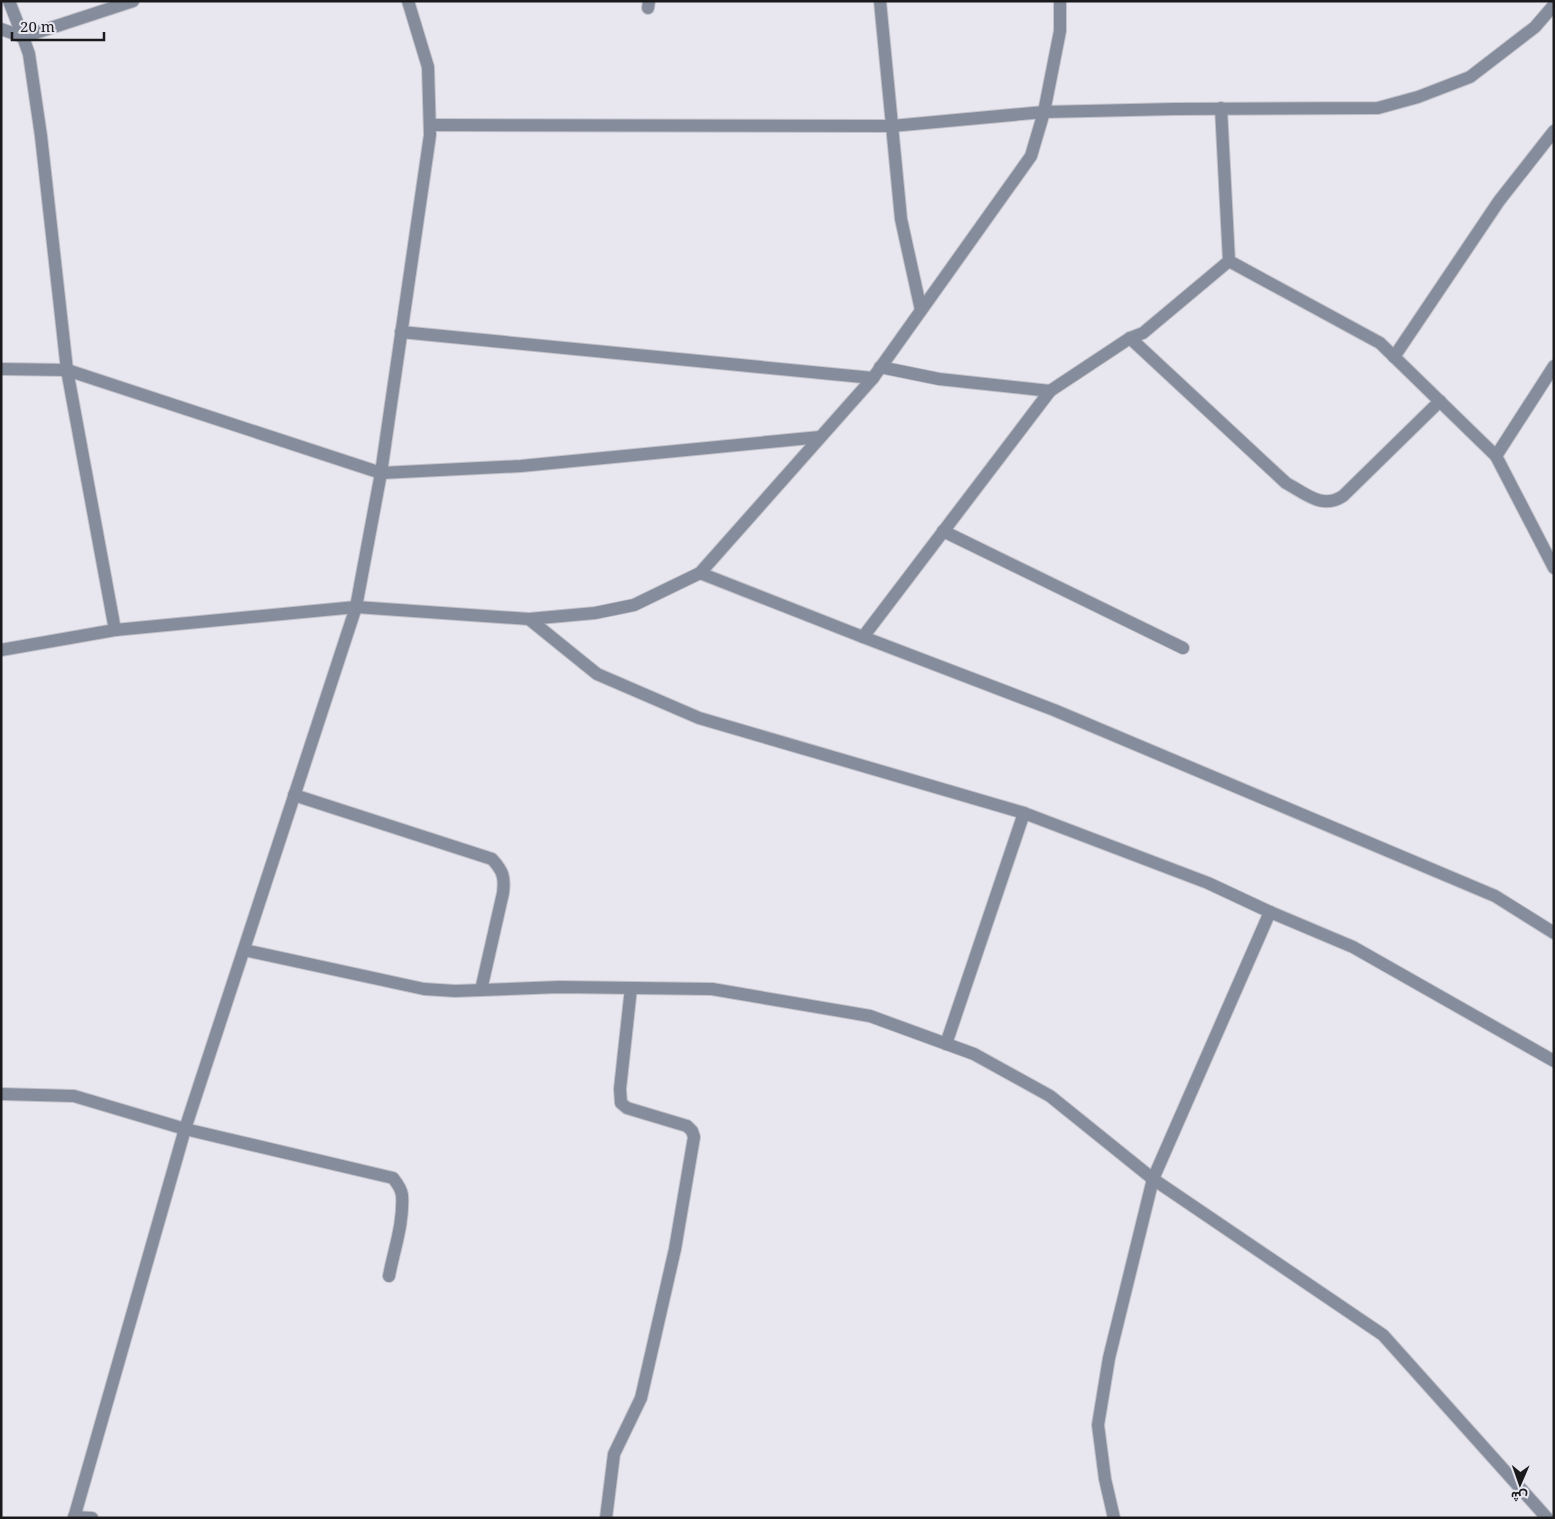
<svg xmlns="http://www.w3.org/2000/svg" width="1555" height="1519" font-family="'Noto Serif',Vazirmatn,serif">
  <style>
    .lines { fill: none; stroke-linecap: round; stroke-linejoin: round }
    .minor-casing { stroke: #c3c2ca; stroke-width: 14 }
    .tertiary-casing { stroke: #c3c2ca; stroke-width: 14 }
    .minor { stroke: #858d9d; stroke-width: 12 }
    .tertiary { stroke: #858d9d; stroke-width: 12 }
  </style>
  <rect width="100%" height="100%" fill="#e8e7f0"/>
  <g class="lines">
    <defs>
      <g id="minor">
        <path d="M880,1L901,219L921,310"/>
        <path d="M648,8L649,1"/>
        <path d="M1,29L23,37L9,1"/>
        <path d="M1221,108L1229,261L1380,343L1496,456L1554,568"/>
        <path d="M430,125L892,126L1044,112L1174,109L1378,108L1418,97L1470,77L1535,27L1554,5"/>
        <path d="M401,332L873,378"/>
        <path d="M1130,338L1286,483C1305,493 1322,510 1343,496L1440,401"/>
        <path d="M1394,357L1499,201L1554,131"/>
        <path d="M880,367L939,379L1050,391L1130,338L1143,333L1229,261"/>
        <path d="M1,369L67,370L381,473L521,466L820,437"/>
        <path d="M1496,456L1554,366"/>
        <path d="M943,531L1183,648"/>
        <path d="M700,573L863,637L1054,710L1495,896L1554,933"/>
        <path d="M356,607L381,473L430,135L428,67L408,1"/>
        <path d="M529,619L597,674L699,718L1024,813L1208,883L1270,912L1153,1179L1109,1358L1098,1425L1105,1479L1114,1518"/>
        <path d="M115,630L67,370L41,136L29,54L23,37L133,1"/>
        <path d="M863,637L1050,391"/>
        <path d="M294,795L492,859C503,871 505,877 503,893L481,990"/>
        <path d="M1270,912L1353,947L1554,1061"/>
        <path d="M244,950L424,989L455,991L559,987L712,989L870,1016L974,1054L1050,1096L1153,1179L1383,1335L1547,1518"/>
        <path d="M946,1044L1024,813"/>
        <path d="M1,1094L74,1096L185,1129L393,1178C397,1183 401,1188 402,1195C404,1222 394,1250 389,1276"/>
        <path d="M74,1517L92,1518"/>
        <path d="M606,1518L614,1454L641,1398L675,1249L694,1137L692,1131L687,1126L627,1108L621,1103L620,1089L631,988"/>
      </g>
      <g id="tertiary">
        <path d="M356,607L529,619L595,613L634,605L700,573L873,378L1031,156L1044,112L1060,31V1"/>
        <path d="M1,650L115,630L356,607L185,1129L74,1518"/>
      </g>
    </defs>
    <use href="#minor" class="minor-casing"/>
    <use href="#tertiary" class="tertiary-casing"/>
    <use href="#minor" class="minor"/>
    <use href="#tertiary" class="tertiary"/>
  </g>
  <rect width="1555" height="1519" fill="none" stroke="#1a1a1d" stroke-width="5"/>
  <g transform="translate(1520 1484) rotate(182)" stroke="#e8e7f0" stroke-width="4" paint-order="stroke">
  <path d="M0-4L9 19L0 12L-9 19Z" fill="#1a1a1d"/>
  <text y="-8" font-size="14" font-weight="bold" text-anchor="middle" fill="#1a1a1d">ش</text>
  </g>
  <path d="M12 32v8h92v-8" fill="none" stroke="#1a1a1d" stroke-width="2.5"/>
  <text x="20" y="32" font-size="15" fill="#1a1a1d" stroke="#e8e7f0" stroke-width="4" paint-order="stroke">20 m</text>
</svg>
